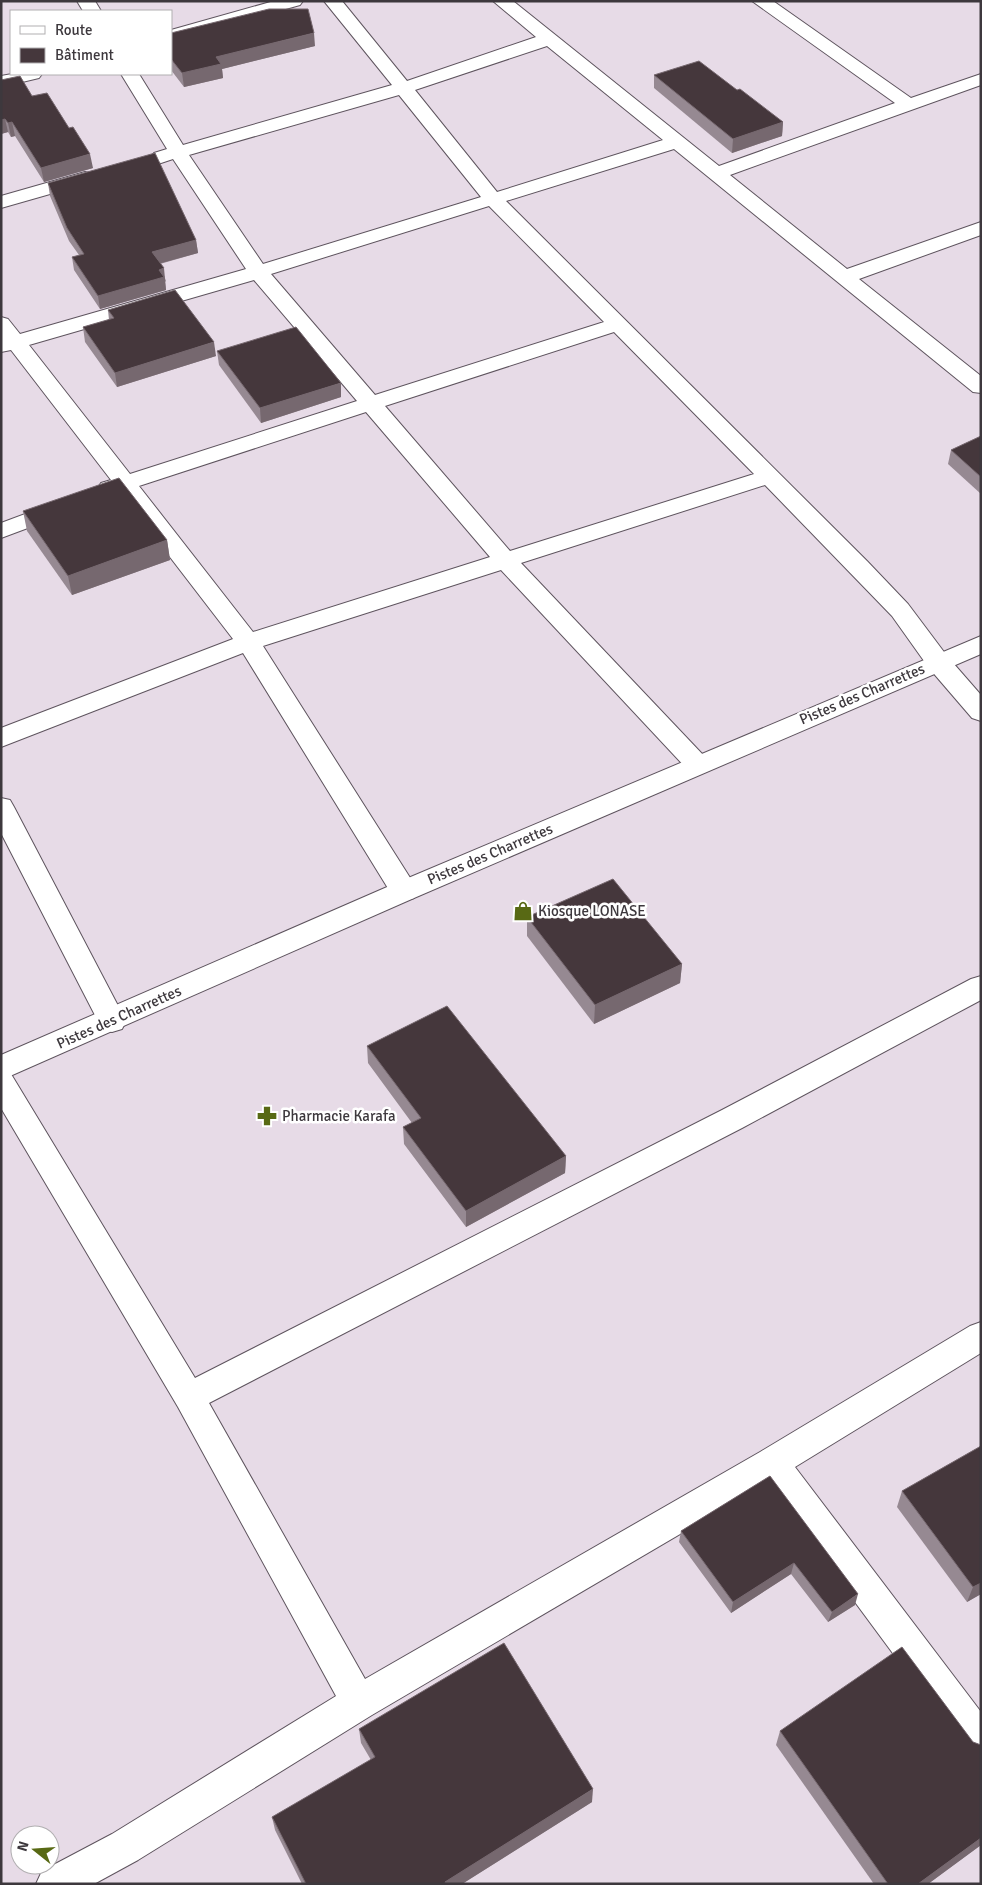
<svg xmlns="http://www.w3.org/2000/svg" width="982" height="1885" font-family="Signika,sans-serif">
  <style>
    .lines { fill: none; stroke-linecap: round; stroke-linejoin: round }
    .street-casing { stroke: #5e545e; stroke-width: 2 }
    .secondary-casing { stroke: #5e545e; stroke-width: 2 }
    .street { fill: #fff; fill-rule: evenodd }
    .secondary { fill: #fff; fill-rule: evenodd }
    .wall { fill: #968992 }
    .shaded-wall { fill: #76686f }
    .building { fill: #45373c; stroke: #76686f }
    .labels { text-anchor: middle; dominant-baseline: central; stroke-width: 5; stroke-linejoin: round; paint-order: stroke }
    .street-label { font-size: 15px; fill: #3d383d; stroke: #fff }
    .poi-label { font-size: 15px; fill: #3d383d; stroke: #fff; text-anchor: start }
  </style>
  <rect width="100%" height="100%" fill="#e7dbe7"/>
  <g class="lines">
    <defs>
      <g id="street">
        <path d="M77,1H95L101,11H83Z"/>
        <path d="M274,1H303L300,5L171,41V30Z"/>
        <path d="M324,1H342L407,81L536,37L493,1H513L719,166L895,103L752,1H773L911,98L981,74V85L730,175L847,269L981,222V235L859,279L981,376V393L973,392L674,149L506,201L867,561L908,604L947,656L981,695V721L972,718L929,668L892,616L765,485L521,563L706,758L710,764L706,770L697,773L688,770L501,570L263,646L414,884L417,891L414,898L404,901L394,898L243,653L1,747V728L233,639L120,492L109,495L101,493L98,488L101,483L111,480L11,350L1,352V317L8,319L20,334L246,269L173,159L161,163L154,161L151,157L154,153L167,149L121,74H139L183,145L392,85ZM547,46L663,140L497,192L415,90ZM399,95L481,197L263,264L189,155ZM489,206L604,322L375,395L271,274ZM254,280L357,401L130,474L29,345ZM614,332L754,474L510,551L385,406ZM366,412L490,557L253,632L139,486Z"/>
        <path d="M12,74H42L39,78L1,87V76Z"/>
        <path d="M85,172L92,174L95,178L92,182L1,208V196Z"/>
        <path d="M60,501L68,503L71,508L68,513L1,538V523Z"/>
        <path d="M1,798L10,800L14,807L126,1021L122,1029L112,1032L102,1029L98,1021L1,833Z"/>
        <path d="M981,976V1000L742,1128L209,1403L365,1679L760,1452L970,1326L981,1322V1353L795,1467L981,1712V1760L968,1755L767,1483L372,1715L138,1860L94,1884H36L42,1871L112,1834L336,1696L178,1407L1,1108V1070L11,1074L195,1378L722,1110L971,979Z"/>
      </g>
      <path id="secondary" d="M981,636V654L414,898L1,1080V1055L394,884Z"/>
    </defs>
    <use href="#street" class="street-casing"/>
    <use href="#secondary" class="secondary-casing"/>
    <use href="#street" class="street"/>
    <use href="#secondary" class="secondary"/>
  </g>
  <g class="wall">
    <path d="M171,33L315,46L222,69L223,78L184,87L171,70Z"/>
    <path d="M654,75L737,90L783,122L782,136L732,153L654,88Z"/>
    <path d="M1,80L93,168L44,182L15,136L11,137L8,132L1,134Z"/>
    <path d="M48,183L196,240L198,253L160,264L166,281L165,282L166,290L100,309L74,270L72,257L79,255L69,241L50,196Z"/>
    <path d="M108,310L216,356L117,387L85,342L83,327L109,320Z"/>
    <path d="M217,351L341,397L261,423L219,365Z"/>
    <path d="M981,436V494L948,464L951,450Z"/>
    <path d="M23,511L167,540L170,560L72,595L27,531Z"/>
    <path d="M527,917L682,964L680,983L594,1024L527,936Z"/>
    <path d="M367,1046L566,1156L565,1173L466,1227L404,1144L403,1127L412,1123L368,1063Z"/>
    <path d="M981,1446V1594L967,1602L897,1507L902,1491Z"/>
    <path d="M770,1476L855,1605L828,1622L791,1574L731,1613L679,1542L681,1531Z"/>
    <path d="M359,1729L592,1802L462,1884H302L275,1830L272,1817L371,1760L361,1743Z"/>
    <path d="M780,1731L973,1742L981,1745V1845L928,1884H874L776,1745Z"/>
  </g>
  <g class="shaded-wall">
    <path d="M314,33L315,46L222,69L223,78L184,87L182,73L216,57Z"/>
    <path d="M5,119L8,132L1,134V120Z"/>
    <path d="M12,122L15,136L11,137L8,123Z"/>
    <path d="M783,122L782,136L732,153L733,139Z"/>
    <path d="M90,154L93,168L44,182L41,168Z"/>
    <path d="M196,240L198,253L154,265L152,252Z"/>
    <path d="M164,268L166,290L100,309L98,296L159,270Z"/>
    <path d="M214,342L216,356L117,387L115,373Z"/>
    <path d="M341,383V397L261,423L260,408Z"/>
    <path d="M167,540L170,560L72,595L68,576Z"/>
    <path d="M682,964L680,983L594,1024L595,1005Z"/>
    <path d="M566,1156L565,1173L466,1227V1211Z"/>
    <path d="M794,1563L791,1574L731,1613L733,1602Z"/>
    <path d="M981,1583V1594L967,1602L973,1587Z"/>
    <path d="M858,1594L855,1605L828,1622L832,1612Z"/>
    <path d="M593,1789L592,1802L462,1884H445V1882Z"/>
    <path d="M981,1838V1845L928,1884H918Z"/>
  </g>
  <g class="building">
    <path d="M269,9H308L314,33L216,57L221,64L182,73L171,59V33Z"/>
    <path d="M699,61L737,90L740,89L783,122L733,139L654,75Z"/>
    <path d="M20,76L32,96L47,93L69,128L73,127L90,154L41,168L12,122L8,123L5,119L1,120V80Z"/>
    <path d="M155,153L196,240L152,252L164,268L159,270L164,277L98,296L72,257L84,254L67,228L48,183Z"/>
    <path d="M175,290L214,342L115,373L83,327L114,318L108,310Z"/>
    <path d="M296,327L341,383L260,408L217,351Z"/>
    <path d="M981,436V477L951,450Z"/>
    <path d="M119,478L167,540L68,576L23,511Z"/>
    <path d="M613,879L682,964L595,1005L527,917Z"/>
    <path d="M447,1006L566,1156L466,1211L403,1127L421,1118L367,1046Z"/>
    <path d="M981,1446V1583L973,1587L902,1491Z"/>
    <path d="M770,1476L858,1594L832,1612L794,1563L733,1602L681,1531Z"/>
    <path d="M504,1643L593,1789L445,1882L446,1884H306L272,1817L375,1757L359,1729Z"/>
    <path d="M902,1647L973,1742L981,1745V1838L918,1884H888L780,1731Z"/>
  </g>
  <defs>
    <symbol id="shop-bare" viewBox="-9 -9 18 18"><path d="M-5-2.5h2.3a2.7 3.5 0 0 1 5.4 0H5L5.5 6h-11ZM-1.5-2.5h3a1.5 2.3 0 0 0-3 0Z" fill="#586914" stroke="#fff" stroke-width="2.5" paint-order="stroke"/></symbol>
    <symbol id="pharmacy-bare" viewBox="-9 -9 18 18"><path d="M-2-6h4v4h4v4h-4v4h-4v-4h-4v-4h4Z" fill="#586914" stroke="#fff" stroke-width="2.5" paint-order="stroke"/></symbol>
  </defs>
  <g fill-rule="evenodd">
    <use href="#shop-bare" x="509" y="897" width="28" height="28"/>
    <use href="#pharmacy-bare" x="253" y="1102" width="28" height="28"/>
  </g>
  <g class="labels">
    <g class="street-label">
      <text transform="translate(862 694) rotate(-23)">Pistes des Charrettes</text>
      <text transform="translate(490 854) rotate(-23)">Pistes des Charrettes</text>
      <text transform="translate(119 1017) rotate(-24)">Pistes des Charrettes</text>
    </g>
    <g class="poi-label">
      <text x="538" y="911">Kiosque LONASE</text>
      <text x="282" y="1116">Pharmacie Karafa</text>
    </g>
  </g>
  <rect width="982" height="1885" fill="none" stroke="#3d383d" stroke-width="5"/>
  <rect x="10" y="10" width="162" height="65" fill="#ffffff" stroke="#b1afb1"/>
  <rect x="20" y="26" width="25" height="8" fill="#ffffff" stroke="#b1afb1"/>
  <text x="55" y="35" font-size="15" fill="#3d383d">Route</text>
  <rect x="20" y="48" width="25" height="15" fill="#45373c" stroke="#b1afb1"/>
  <text x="55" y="60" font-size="15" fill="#3d383d">Bâtiment</text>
  <g transform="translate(35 1850) rotate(287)"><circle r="24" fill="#ffffff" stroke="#b1afb1"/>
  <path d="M0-4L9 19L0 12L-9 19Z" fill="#586914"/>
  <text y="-8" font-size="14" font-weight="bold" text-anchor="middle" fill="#3d383d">N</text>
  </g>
</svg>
